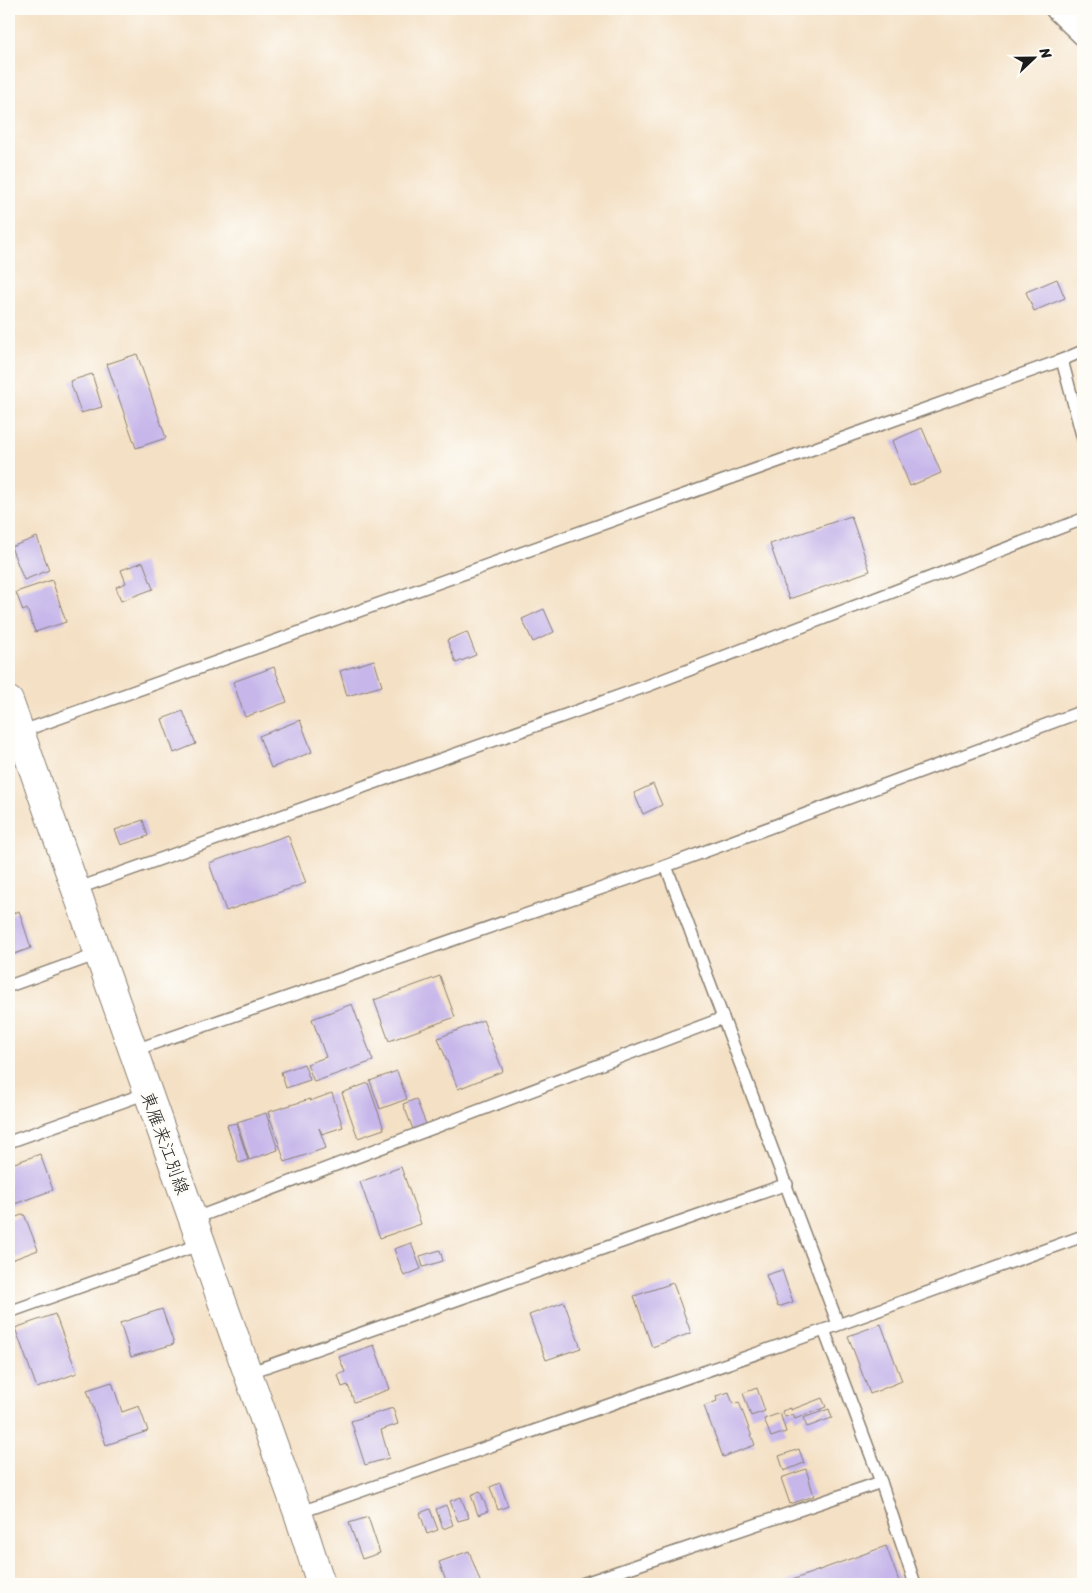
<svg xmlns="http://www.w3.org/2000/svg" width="1092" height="1593" font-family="Sriracha,'Klee One',sans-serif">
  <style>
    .building { fill: #c6b6ea }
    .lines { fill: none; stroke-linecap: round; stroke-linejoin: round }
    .service-casing { stroke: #887e70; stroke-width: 14 }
    .minor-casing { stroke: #887e70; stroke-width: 25 }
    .secondary-casing { stroke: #887e70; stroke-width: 30 }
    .service { stroke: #fff; stroke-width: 11 }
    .minor { stroke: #fff; stroke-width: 22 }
    .secondary { stroke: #fff; stroke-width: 28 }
    .labels { text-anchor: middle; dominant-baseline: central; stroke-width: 5; stroke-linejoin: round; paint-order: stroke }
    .street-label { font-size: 18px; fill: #1c1c1c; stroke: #fdfcf7 }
  </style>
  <rect width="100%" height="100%" fill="#fdfcf7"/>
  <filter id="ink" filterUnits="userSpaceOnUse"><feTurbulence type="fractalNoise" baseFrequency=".02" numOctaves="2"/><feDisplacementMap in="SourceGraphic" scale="10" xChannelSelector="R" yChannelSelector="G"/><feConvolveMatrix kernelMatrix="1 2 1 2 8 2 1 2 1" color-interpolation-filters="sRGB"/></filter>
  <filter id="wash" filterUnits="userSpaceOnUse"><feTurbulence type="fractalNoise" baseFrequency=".0096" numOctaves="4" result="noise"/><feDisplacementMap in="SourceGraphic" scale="20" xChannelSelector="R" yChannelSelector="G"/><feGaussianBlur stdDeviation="1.12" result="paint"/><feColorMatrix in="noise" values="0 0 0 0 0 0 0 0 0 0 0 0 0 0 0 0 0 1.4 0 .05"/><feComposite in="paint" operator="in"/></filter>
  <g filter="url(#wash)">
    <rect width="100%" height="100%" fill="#f4e0c4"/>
    <g id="blocks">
      <g class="building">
        <path d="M1057,279L1065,298L1034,311L1026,292Z"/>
        <path d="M137,354L166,438L136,448L107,364Z"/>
        <path d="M92,374L102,407L81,413L70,381Z"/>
        <path d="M922,428L941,473L910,486L892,441Z"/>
        <path d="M851,516L870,571L789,599L770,544Z"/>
        <path d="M37,537L49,570L24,580L11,547Z"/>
        <path d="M143,562L153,589L121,601L116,587L126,583L121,570Z"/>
        <path d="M52,580L66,622L35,632L27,609L23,611L16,592Z"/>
        <path d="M544,609L554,632L533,642L522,619Z"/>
        <path d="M467,632L476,655L456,663L447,640Z"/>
        <path d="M374,660L382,686L347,696L340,671Z"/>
        <path d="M274,667L287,702L245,717L233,682Z"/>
        <path d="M183,711L196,744L174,753L162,719Z"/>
        <path d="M300,720L312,752L271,768L259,736Z"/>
        <path d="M653,784L662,805L643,814L634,793Z"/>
        <path d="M143,820L148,836L121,845L115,830Z"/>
        <path d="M288,835L306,883L226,911L209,863Z"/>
        <path d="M19,911L31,948L9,956V915Z"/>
        <path d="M440,976L455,1017L389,1041L374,1000Z"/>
        <path d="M352,1004L373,1061L314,1082L307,1064L326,1057L312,1019Z"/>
        <path d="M483,1020L503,1071L458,1089L438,1038Z"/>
        <path d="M304,1064L310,1080L286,1088L281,1072Z"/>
        <path d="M397,1071L407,1099L380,1109L370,1081Z"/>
        <path d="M368,1083L384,1129L358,1138L342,1093Z"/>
        <path d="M332,1093L343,1127L322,1134L319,1128L326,1148L285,1162L268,1112L310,1099V1101Z"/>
        <path d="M416,1099L426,1124L413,1129L403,1104Z"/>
        <path d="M266,1113L278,1150L249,1160L237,1122Z"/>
        <path d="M236,1123L248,1160L239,1163L227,1125Z"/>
        <path d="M40,1154L53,1190L9,1206V1165Z"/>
        <path d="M401,1167L421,1224L380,1238L360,1182Z"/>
        <path d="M24,1214L38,1250L9,1261V1220Z"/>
        <path d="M411,1243L421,1269L404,1276L394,1249Z"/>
        <path d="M440,1250L443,1261L423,1267L420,1256Z"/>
        <path d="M782,1270L793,1302L778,1307L766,1275Z"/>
        <path d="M673,1283L691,1333L652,1347L634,1296Z"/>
        <path d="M564,1302L581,1348L546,1360L529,1315Z"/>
        <path d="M162,1309L174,1344L131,1357L120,1323Z"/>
        <path d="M55,1314L77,1373L37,1388L15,1328Z"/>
        <path d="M881,1324L902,1381L870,1394L848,1336Z"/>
        <path d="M374,1345L390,1389L354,1402L348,1385L342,1387L338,1375L345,1372L339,1357Z"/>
        <path d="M112,1382L122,1412L139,1406L148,1431L106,1445L87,1390Z"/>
        <path d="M757,1388L765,1411L751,1416L743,1393Z"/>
        <path d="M729,1392L733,1404L739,1402L755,1445L723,1457L704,1406L717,1401L716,1396Z"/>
        <path d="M822,1398L826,1407L795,1419L793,1414L785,1417L782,1411L791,1408V1410Z"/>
        <path d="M393,1408L398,1424L381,1430L389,1458L365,1465L351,1421Z"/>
        <path d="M829,1409L832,1418L807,1427L803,1418Z"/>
        <path d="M780,1413L786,1432L771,1437L764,1419Z"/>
        <path d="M799,1449L804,1463L784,1471L779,1456Z"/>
        <path d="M806,1469L814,1496L790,1504L781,1478Z"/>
        <path d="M500,1483L508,1506L498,1510L490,1487Z"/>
        <path d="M480,1491L488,1511L478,1515L471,1495Z"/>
        <path d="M461,1497L469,1518L458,1521L450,1501Z"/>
        <path d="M446,1505L453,1525L443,1529L436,1509Z"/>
        <path d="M430,1509L438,1530L427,1534L420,1513Z"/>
        <path d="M368,1517L380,1553L362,1559L349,1523Z"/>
        <path d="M886,1546L900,1584H781Z"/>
        <path d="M469,1551L481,1584H447L439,1562Z"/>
      </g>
    </g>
  </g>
  <g filter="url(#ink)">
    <use href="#blocks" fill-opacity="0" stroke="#887e70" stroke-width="1"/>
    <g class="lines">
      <defs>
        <g id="service">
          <path d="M1083,351L1062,360L1083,439"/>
          <path d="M20,732L1062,360"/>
          <path d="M666,866L838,1324"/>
          <path d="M76,889L647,686L1083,519"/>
          <path d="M9,986L98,954"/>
          <path d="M132,1051L666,866L1083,711"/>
          <path d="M9,1142L147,1093"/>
          <path d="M193,1219L723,1018"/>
          <path d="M9,1312L201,1244"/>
          <path d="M824,1330L881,1482L915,1584"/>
          <path d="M248,1373L787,1184"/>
          <path d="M298,1513L824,1330L1083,1236"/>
          <path d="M582,1584L881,1482"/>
        </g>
        <path id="minor" d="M1057,9L1083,34"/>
        <path id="secondary" d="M9,701L224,1307L298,1513L321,1584"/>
      </defs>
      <use href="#service" class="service-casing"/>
      <use href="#minor" class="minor-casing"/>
      <use href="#secondary" class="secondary-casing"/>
      <use href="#service" class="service"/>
      <use href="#minor" class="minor"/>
      <use href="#secondary" class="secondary"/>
    </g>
  </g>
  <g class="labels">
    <g class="street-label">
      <text transform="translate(165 1143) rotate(70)">東雁来江別線</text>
    </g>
  </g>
  <rect width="1092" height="1593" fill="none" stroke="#fdfcf7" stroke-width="30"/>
  <g transform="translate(1034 58) rotate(68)" stroke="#fdfcf7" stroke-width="4" paint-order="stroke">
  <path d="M0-4L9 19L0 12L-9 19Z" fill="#1c1c1c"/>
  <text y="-8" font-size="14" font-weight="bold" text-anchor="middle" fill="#1c1c1c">N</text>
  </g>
</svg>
